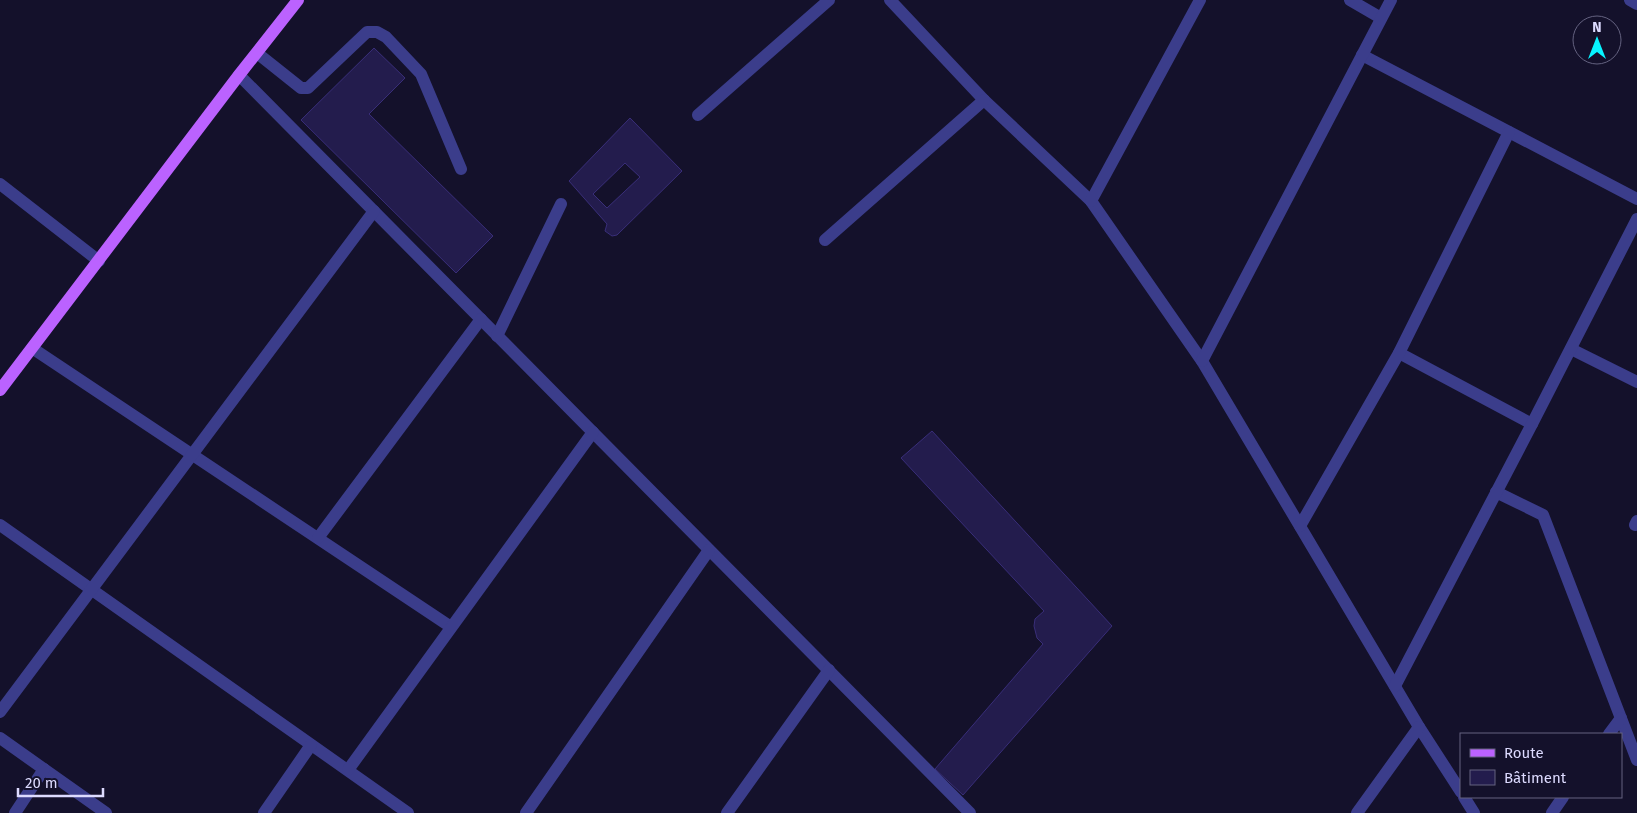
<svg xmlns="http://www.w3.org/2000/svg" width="1637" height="813" font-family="'Fira Sans',sans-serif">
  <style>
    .building { fill: #231c4d; stroke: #392e79; fill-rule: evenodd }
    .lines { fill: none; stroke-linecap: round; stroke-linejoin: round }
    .lane { stroke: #3b3d8b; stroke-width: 12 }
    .street { stroke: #3b3d8b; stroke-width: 12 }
    .primary { stroke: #bb62ff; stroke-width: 12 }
  </style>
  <rect width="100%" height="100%" fill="#14112b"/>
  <g class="building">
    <path d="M374,48L405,78L369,114L493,236L456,273L301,120Z"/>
    <path d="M630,118L682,171L617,235L612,236L605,231L607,224L569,181ZM625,163L640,177L607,208L593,194Z"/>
    <path d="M932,431L1112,626L963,795L935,769L1043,644L1037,638L1034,626L1035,619L1044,611L901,458Z"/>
  </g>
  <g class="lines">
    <path class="lane" d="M257,53L301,88H308L367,32H377L386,37L421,74L461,169"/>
    <g class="street">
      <path d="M890,0L984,100L1091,201L1202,361L1419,727L1461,792"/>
      <path d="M1350,0L1381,18"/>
      <path d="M1630,0L1637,4"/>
      <path d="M1362,55L1637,199"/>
      <path d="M239,75L970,813"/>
      <path d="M698,115L829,0"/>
      <path d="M0,184L99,261"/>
      <path d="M1091,201L1200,0"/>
      <path d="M825,240L984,100"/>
      <path d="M497,336L561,204"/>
      <path d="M32,348L451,627"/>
      <path d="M1571,349L1637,382"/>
      <path d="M1399,353L1532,424"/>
      <path d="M1202,361L1391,0"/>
      <path d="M1496,492L1543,515L1637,760"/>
      <path d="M0,525L408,813"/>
      <path d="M1635,525L1637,521"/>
      <path d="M1300,526L1399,353L1509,132"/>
      <path d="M318,538L481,319"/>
      <path d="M1395,686L1532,424L1637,219"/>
      <path d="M0,712L374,211"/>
      <path d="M1609,734L1621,718"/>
      <path d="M0,738L106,813"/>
      <path d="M348,770L593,432"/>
      <path d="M1464,797L1474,813"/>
      <path d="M15,813L44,769"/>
      <path d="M264,813L311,745"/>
      <path d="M526,813L709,550"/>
      <path d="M727,813L829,670"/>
      <path d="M1357,813L1419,727"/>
      <path d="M1552,813L1563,797"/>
    </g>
    <path class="primary" d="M0,390L239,75L298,0"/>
  </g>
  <rect x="1460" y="733" width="162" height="65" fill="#14112b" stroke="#646280"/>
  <rect x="1470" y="749" width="25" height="8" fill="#bb62ff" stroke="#646280"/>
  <text x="1504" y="758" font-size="15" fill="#dddbff">Route</text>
  <rect x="1470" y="770" width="25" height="15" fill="#231c4d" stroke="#646280"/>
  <text x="1504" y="783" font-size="15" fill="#dddbff">Bâtiment</text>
  <g transform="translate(1597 40)"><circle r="24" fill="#14112b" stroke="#646280"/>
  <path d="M0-4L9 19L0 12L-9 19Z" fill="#07f4ff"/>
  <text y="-8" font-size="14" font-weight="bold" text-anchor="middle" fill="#dddbff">N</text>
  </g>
  <path d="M18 788v8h85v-8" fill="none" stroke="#dddbff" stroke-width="2.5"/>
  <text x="25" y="788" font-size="15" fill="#dddbff" stroke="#14112b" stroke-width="4" paint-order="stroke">20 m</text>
</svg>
